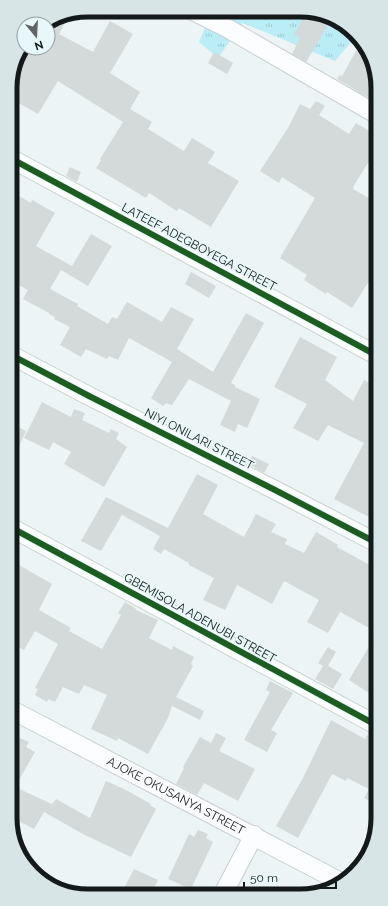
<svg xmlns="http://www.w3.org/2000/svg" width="388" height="906" font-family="Raleway,sans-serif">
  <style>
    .grass { fill: url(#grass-tufts) }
    .building { fill: #d4dada }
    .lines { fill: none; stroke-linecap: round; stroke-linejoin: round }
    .minor-casing { stroke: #cad0d1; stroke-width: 20 }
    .minor { stroke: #fcfdfe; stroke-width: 18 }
    .cycleway-casing { stroke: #e8f7f9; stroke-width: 8 }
    .cycleway { stroke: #1b5e20; stroke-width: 6 }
    .labels { text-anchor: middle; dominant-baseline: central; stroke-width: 3.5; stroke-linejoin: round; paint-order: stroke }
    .street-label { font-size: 12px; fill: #14191a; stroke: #e8f7f9 }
    .rim { fill: none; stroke: #14191a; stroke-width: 5 }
  </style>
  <defs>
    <pattern id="grass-tufts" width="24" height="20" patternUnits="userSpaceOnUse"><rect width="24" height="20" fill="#baedf5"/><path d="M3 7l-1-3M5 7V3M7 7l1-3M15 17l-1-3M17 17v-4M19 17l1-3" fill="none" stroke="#9fcbd1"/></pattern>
  </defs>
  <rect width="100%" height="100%" fill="#ecf4f5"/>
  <path class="grass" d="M212,11L316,12L355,33L357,35L335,61L243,23L218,58L199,42Z"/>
  <g class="building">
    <path d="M307,11L316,12L331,20L306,62L292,54L300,38L294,35Z"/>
    <path d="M68,17L59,34L93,52L110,21L133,34L110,73L140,92L130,109L152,122L148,129L184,151L192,138L215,152L208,163L239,181L211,227L179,208L177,211L149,193L146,198L96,168L101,160L100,159L123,122L58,81L38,114L10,98V82L18,53L22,48H48V25Z"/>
    <path d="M361,42L375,68L376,98L374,101L337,79L340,75L342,76Z"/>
    <path d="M214,52L233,63L227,74L208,63Z"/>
    <path d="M316,101L325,106L319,115L349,134L356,123L376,135V150L353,187H354L353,189L376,202V270L352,308L327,292L326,294L304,280L307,275L280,258L315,198L282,177L279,183L260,171L288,128L300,104L310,109Z"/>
    <path d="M70,167L81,172L77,182L66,176Z"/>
    <path d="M11,191L31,203L32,200L55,213L36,246L72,266L91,234L112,246L88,286L61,270L50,289L78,304L77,306L108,324L112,317L117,319L127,302L162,322L171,307L194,319L177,349L213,372L246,313L264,323L231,383L235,385V387L260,399L247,428L238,424L235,432L220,425L231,401L189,379L172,405L166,403L163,406L151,398L172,362L129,338L118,360L109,356L107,359L86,349L81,357L60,345L70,327L54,319L55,317L49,314V313L23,299L28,290L11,281Z"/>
    <path d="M191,272L216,286L209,298L185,284Z"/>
    <path d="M300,337L337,357L325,380L353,401L364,380L376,387L377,521L334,499L364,443L328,425L318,441L293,428L307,404L274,387Z"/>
    <path d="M42,402L71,417L74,409L85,413L82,420L109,433L111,429L119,433L116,439L127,447L104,487L64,464L71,452L53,442L49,450L24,438Z"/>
    <path d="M11,423L26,431L11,464Z"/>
    <path d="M252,456L269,464L264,473L248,464Z"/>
    <path d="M197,474L218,485L203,514L244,537L256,514L276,524L271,532L287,539L285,544L304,553L316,532L338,545L337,547L377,569V618L371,629L340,612L328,633L307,622L319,600L284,581L272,604L237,585L225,610L203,600L214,578L189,565V563L164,549L161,554L153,549L160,536L122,515L101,551L81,541L106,497L168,528Z"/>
    <path d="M12,561L52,584L39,610L71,628L69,631L102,649L121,615L118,613L125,602L136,609V610L158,620L149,638L172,650L173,646L194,657L191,664L193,666L176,697L204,711L200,720L172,706L168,718L148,754L118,738L117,741L91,729L107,695L84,685L79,694L63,687L55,702L48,699L47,702L35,695L38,689L35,688L58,644L35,631L24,650L12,643Z"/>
    <path d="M377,633V679L369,693L349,680Z"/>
    <path d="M328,647L336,652L328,666L342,674L333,689L315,679L323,666L318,663Z"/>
    <path d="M270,681L293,693L271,730L277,733L267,752L244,740L270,692L266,690Z"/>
    <path d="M331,720L365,739L367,735L378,741V805L364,798L369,789L347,778L346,781L332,774L298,838L276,826L303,778Z"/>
    <path d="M216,733L226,738L219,751L255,769L238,801L204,783L197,795L176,784L184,768L183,767L200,737L211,743Z"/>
    <path d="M20,738L29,742L26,747L35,752L15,787L52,804L56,799L90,818L106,781L126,790L151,804L150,805L156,809L131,857L83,834L44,812L34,829L13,818L12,740L18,743Z"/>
    <path d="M198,830L208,834L206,838L213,842L191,889L168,879L189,834L194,837Z"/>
    <path d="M134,869L158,880L151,894H121Z"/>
  </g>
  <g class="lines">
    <defs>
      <g id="minor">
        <path d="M193,11L227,28L376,114"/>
        <path d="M10,158L376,355"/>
        <path d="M11,355L89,396L275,490L377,543"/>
        <path d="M12,528L378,726"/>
        <path id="s1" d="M12,710L339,881"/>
        <path d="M223,894L254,835"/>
      </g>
    </defs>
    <use href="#minor" class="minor-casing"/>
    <use href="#minor" class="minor"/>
    <defs>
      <g id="cycleway">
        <path d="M10,158L376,355"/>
        <path d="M11,355L89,396L275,490L377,543"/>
        <path d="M12,528L378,726"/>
      </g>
    </defs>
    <use href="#cycleway" class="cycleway-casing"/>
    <use href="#cycleway" class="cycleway"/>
  </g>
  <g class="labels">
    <g class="street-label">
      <text transform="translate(199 247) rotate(28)">LATEEF ADEGBOYEGA STREET</text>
      <text transform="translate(199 439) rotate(27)">NIYI ONILARI STREET</text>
      <text transform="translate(200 618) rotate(29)">GBEMISOLA ADENUBI STREET</text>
      <text stroke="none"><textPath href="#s1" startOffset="185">AJOKE OKUSANYA STREET</textPath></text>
    </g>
  </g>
  <path d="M0 0H388V906H0ZM88 17H300A71 71 0 0 1 371 88V818A71 71 0 0 1 300 889H88A71 71 0 0 1 17 818V88A71 71 0 0 1 88 17Z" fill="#d7e5e7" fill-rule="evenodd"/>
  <path class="rim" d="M88 17H300A71 71 0 0 1 371 88V818A71 71 0 0 1 300 889H88A71 71 0 0 1 17 818V88A71 71 0 0 1 88 17Z"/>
  <g transform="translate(36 36) rotate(162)"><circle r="19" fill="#e8f7f9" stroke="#939ea0"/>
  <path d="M0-3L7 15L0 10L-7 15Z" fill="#606667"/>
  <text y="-6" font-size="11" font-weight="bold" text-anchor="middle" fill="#14191a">N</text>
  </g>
  <path d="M244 882v6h92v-6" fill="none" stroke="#14191a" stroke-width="2"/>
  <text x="250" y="882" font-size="12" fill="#14191a" stroke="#e8f7f9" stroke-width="3" paint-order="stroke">50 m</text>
</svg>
